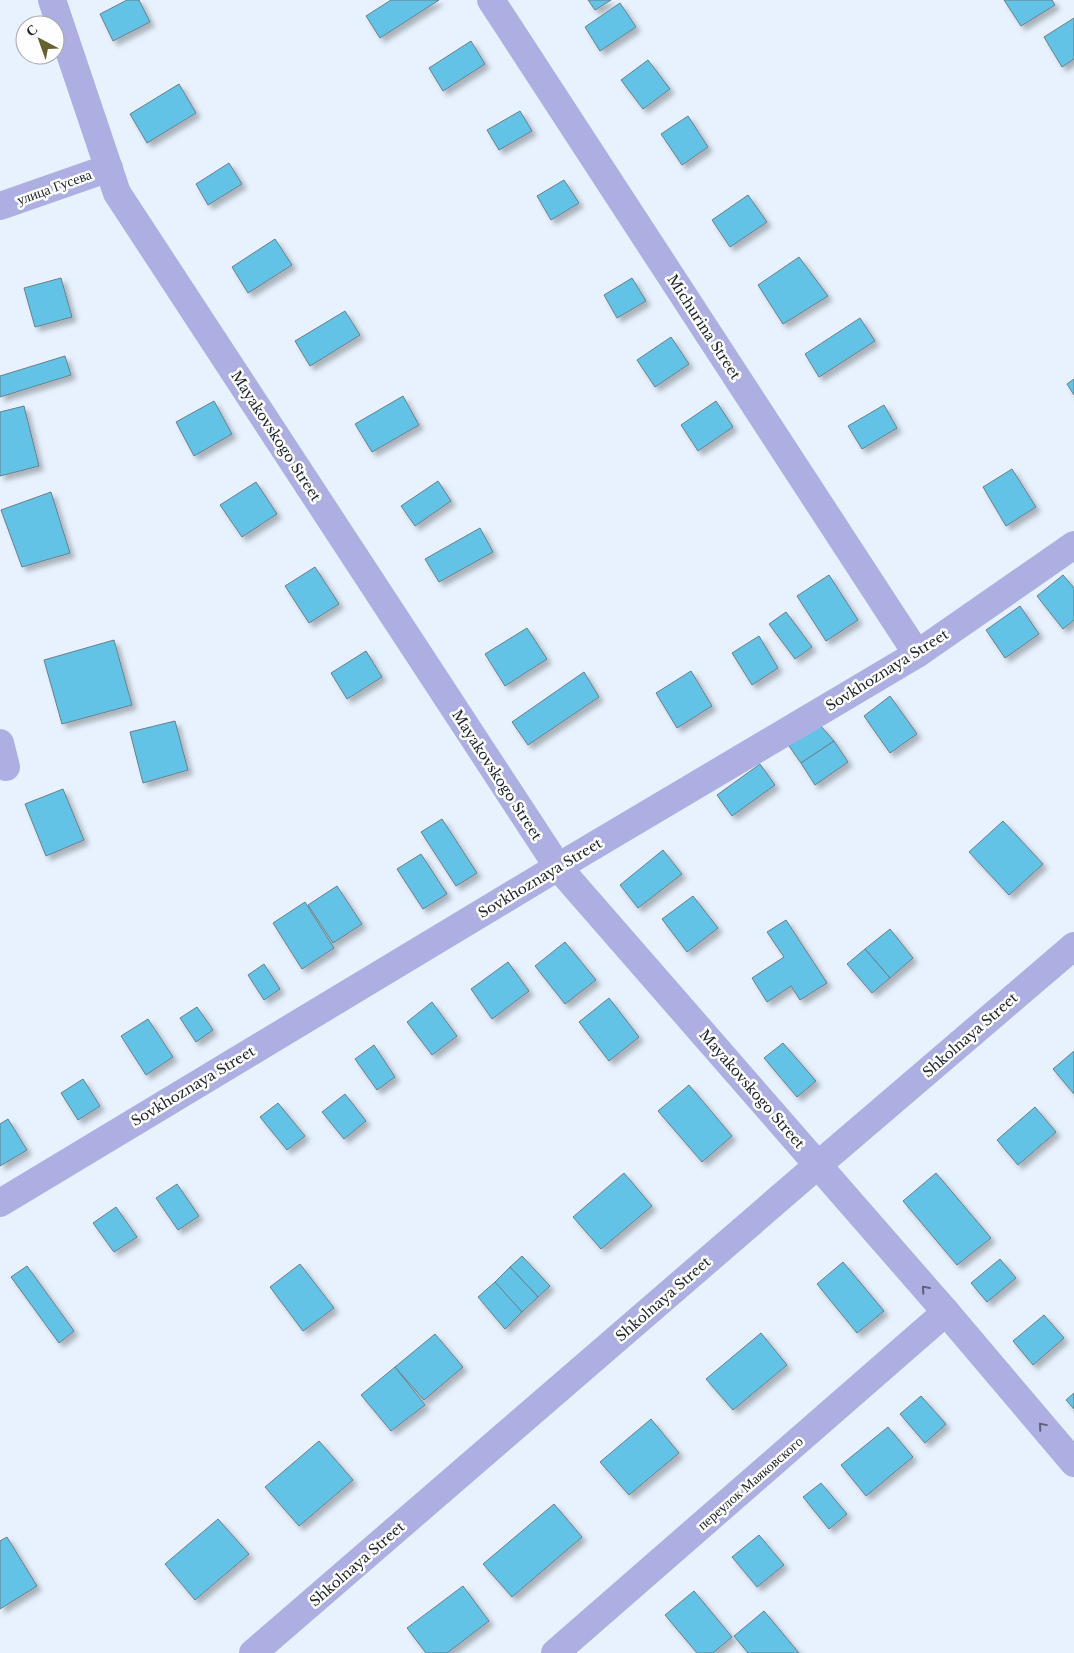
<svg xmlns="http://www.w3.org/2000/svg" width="1074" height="1653" font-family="'Libre Baskerville',serif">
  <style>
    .building { fill: #63c3e6; stroke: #677f89; filter: url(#shadow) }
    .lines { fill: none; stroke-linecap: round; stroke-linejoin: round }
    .street { stroke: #adafe2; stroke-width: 28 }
    .oneway { stroke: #5d617c }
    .labels { text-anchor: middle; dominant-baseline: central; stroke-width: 5; stroke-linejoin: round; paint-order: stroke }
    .street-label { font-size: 14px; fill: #1c2229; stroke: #fefefe }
  </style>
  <defs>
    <filter id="shadow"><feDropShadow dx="4.5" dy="4.5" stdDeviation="2.5" flood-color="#0004"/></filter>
  </defs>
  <rect width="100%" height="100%" fill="#e8f2fe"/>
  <g class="building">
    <path d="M127,0H139L150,22L113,41L100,14Z"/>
    <path d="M391,0H439L380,38L366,16Z"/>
    <path d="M588,0H611L595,10Z"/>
    <path d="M1004,0H1052L1055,5L1021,26Z"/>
    <path d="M620,3L636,27L600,51L585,27Z"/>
    <path d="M1074,18V59L1062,67L1044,37Z"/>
    <path d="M471,41L485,64L443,91L429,68Z"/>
    <path d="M648,60L670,89L643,109L621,80Z"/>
    <path d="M179,84L196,113L147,143L130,114Z"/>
    <path d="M520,111L532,131L499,150L487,130Z"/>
    <path d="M688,116L708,147L682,165L661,134Z"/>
    <path d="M229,163L242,184L208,205L196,184Z"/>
    <path d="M564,180L579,203L551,220L537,196Z"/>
    <path d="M748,195L767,222L730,247L712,220Z"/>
    <path d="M275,239L292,265L248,293L232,267Z"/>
    <path d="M799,257L828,296L783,324L758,285Z"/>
    <path d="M61,278L72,317L35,327L24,288Z"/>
    <path d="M632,278L646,301L617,318L604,295Z"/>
    <path d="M345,311L360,335L310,366L295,341Z"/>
    <path d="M860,318L875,341L819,377L805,354Z"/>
    <path d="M671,337L689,364L655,387L637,360Z"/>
    <path d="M65,356L71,375L0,397V376Z"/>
    <path d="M1074,379V395L1067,384Z"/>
    <path d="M403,396L419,425L372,452L355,424Z"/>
    <path d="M214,401L232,434L194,456L176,422Z"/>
    <path d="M716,401L733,427L698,451L681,425Z"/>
    <path d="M884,405L897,428L862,449L848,426Z"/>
    <path d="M24,406L39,466L0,476V412Z"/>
    <path d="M1012,469L1036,507L1006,526L983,487Z"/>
    <path d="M438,481L451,501L415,526L401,506Z"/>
    <path d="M256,482L277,514L242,537L220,505Z"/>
    <path d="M51,492L70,553L22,567L1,510Z"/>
    <path d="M480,528L493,552L439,582L425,559Z"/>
    <path d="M315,567L339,604L309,623L285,586Z"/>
    <path d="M829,575L858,620L826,641L797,596Z"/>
    <path d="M1063,575L1074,588V620L1063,629L1037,596Z"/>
    <path d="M1020,606L1039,634L1005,658L986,630Z"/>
    <path d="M786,612L812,647L795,659L769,624Z"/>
    <path d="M527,628L547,659L505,686L485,654Z"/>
    <path d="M759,636L778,668L752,685L732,653Z"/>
    <path d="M114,640L132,705L62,724L44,660Z"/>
    <path d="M366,651L382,677L347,699L331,673Z"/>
    <path d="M691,671L712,706L677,728L656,693Z"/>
    <path d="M584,672L599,697L528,745L512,722Z"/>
    <path d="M890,696L917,734L890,753L864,716Z"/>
    <path d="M175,721L188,770L143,783L130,732Z"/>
    <path d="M820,725L834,741L801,763L789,746Z"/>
    <path d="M834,741L848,762L815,785L801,763Z"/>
    <path d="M760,764L775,785L732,816L717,795Z"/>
    <path d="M63,789L84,840L46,856L25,804Z"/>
    <path d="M442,819L477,873L456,886L421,832Z"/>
    <path d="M1003,821L1043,864L1009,895L969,852Z"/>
    <path d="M663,850L682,874L638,908L620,885Z"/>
    <path d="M421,854L447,894L423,909L397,869Z"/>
    <path d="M337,886L362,924L333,943L308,905Z"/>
    <path d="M693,896L718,928L687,952L662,919Z"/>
    <path d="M305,902L334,948L302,969L273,923Z"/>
    <path d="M786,920L827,983L800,1000L791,986L767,1002L752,978L784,957L767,932Z"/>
    <path d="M890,929L913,958L890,978L865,949Z"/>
    <path d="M565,942L596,980L565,1004L535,966Z"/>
    <path d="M865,949L890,978L872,993L847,964Z"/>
    <path d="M508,962L529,991L492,1019L471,989Z"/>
    <path d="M264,964L280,989L264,1000L248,975Z"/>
    <path d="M609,998L639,1037L609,1061L579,1022Z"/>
    <path d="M432,1002L457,1036L432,1055L407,1022Z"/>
    <path d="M197,1007L213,1030L196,1042L180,1018Z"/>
    <path d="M148,1019L173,1057L146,1075L121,1036Z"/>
    <path d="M783,1043L816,1081L797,1097L764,1058Z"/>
    <path d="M374,1045L395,1077L377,1090L355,1059Z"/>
    <path d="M1074,1051V1094L1053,1069Z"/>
    <path d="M83,1079L100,1106L78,1120L61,1093Z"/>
    <path d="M689,1085L732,1136L702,1162L658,1111Z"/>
    <path d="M345,1094L366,1121L344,1139L322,1112Z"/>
    <path d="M278,1103L305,1136L287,1150L260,1117Z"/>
    <path d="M1035,1107L1056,1132L1018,1165L997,1140Z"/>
    <path d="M8,1119L27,1150L0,1166V1124Z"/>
    <path d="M624,1173L652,1206L601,1249L573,1217Z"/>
    <path d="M936,1173L991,1238L957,1265L903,1201Z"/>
    <path d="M177,1184L199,1216L178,1230L156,1198Z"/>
    <path d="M116,1207L137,1237L114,1252L93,1223Z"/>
    <path d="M522,1256L550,1286L538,1297L510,1267Z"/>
    <path d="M1000,1259L1016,1278L987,1302L971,1283Z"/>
    <path d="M843,1262L884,1311L857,1333L817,1284Z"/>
    <path d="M300,1264L334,1308L303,1331L270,1287Z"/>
    <path d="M27,1266L74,1331L59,1343L11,1277Z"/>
    <path d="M510,1267L538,1297L522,1312L494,1283Z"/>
    <path d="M495,1282L522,1312L505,1329L478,1297Z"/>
    <path d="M1044,1315L1064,1338L1033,1365L1013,1341Z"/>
    <path d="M761,1333L787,1365L733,1410L706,1379Z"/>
    <path d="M435,1334L463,1367L424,1400L395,1367Z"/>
    <path d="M395,1367L425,1405L391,1431L361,1395Z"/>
    <path d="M1074,1393V1409L1066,1400Z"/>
    <path d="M921,1396L946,1424L925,1443L900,1414Z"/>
    <path d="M651,1419L679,1453L629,1495L600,1462Z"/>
    <path d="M888,1427L913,1457L866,1496L841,1465Z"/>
    <path d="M319,1441L353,1480L299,1526L265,1487Z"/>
    <path d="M821,1483L847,1514L829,1529L803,1497Z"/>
    <path d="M554,1504L582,1537L512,1597L483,1564Z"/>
    <path d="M218,1519L249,1554L195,1600L165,1564Z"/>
    <path d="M759,1535L784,1565L757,1587L732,1557Z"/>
    <path d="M7,1537L37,1586L0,1609V1541Z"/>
    <path d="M463,1586L489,1621L447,1653H426L407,1628Z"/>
    <path d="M694,1591L732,1637L713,1653H697L665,1615Z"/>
    <path d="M764,1611L799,1653H748L734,1636Z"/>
  </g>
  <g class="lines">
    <g class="street">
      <path d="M52,0L117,193L558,867L946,1312L1074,1463"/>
      <path d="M491,0L917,654"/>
      <path d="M0,206L109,168"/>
      <path d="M0,743L6,767"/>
      <path d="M0,1203L558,867L917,654L1074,545"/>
      <path d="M253,1653L818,1165L1074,946"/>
      <path d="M555,1653L946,1312"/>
    </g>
  </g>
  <defs><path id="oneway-chevron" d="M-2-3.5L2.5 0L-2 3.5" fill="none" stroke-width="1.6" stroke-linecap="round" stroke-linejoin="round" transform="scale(1.25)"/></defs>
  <g class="oneway">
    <use href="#oneway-chevron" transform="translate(925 1289) rotate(-131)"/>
    <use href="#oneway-chevron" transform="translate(1042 1426) rotate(-130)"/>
  </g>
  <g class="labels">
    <g class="street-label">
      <text transform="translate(54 187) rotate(-20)">улица Гусева</text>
      <text transform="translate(704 327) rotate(57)">Michurina Street</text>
      <text transform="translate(276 436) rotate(57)">Mayakovskogo Street</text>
      <text transform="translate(887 670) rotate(-32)">Sovkhoznaya Street</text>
      <text transform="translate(497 775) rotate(57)">Mayakovskogo Street</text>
      <text transform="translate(540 878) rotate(-31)">Sovkhoznaya Street</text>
      <text transform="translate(970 1035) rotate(-41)">Shkolnaya Street</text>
      <text transform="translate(193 1086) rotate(-31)">Sovkhoznaya Street</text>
      <text transform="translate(752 1089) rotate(49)">Mayakovskogo Street</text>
      <text transform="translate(663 1299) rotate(-41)">Shkolnaya Street</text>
      <text transform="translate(750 1483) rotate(-41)">переулок Маяковского</text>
      <text transform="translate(357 1564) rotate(-41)">Shkolnaya Street</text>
    </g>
  </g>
  <g transform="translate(40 40) rotate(319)"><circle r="24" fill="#fefefe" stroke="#a4a6a9"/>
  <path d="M0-4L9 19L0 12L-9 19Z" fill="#65622f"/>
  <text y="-8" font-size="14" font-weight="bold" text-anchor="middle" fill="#1c2229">С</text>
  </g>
</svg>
